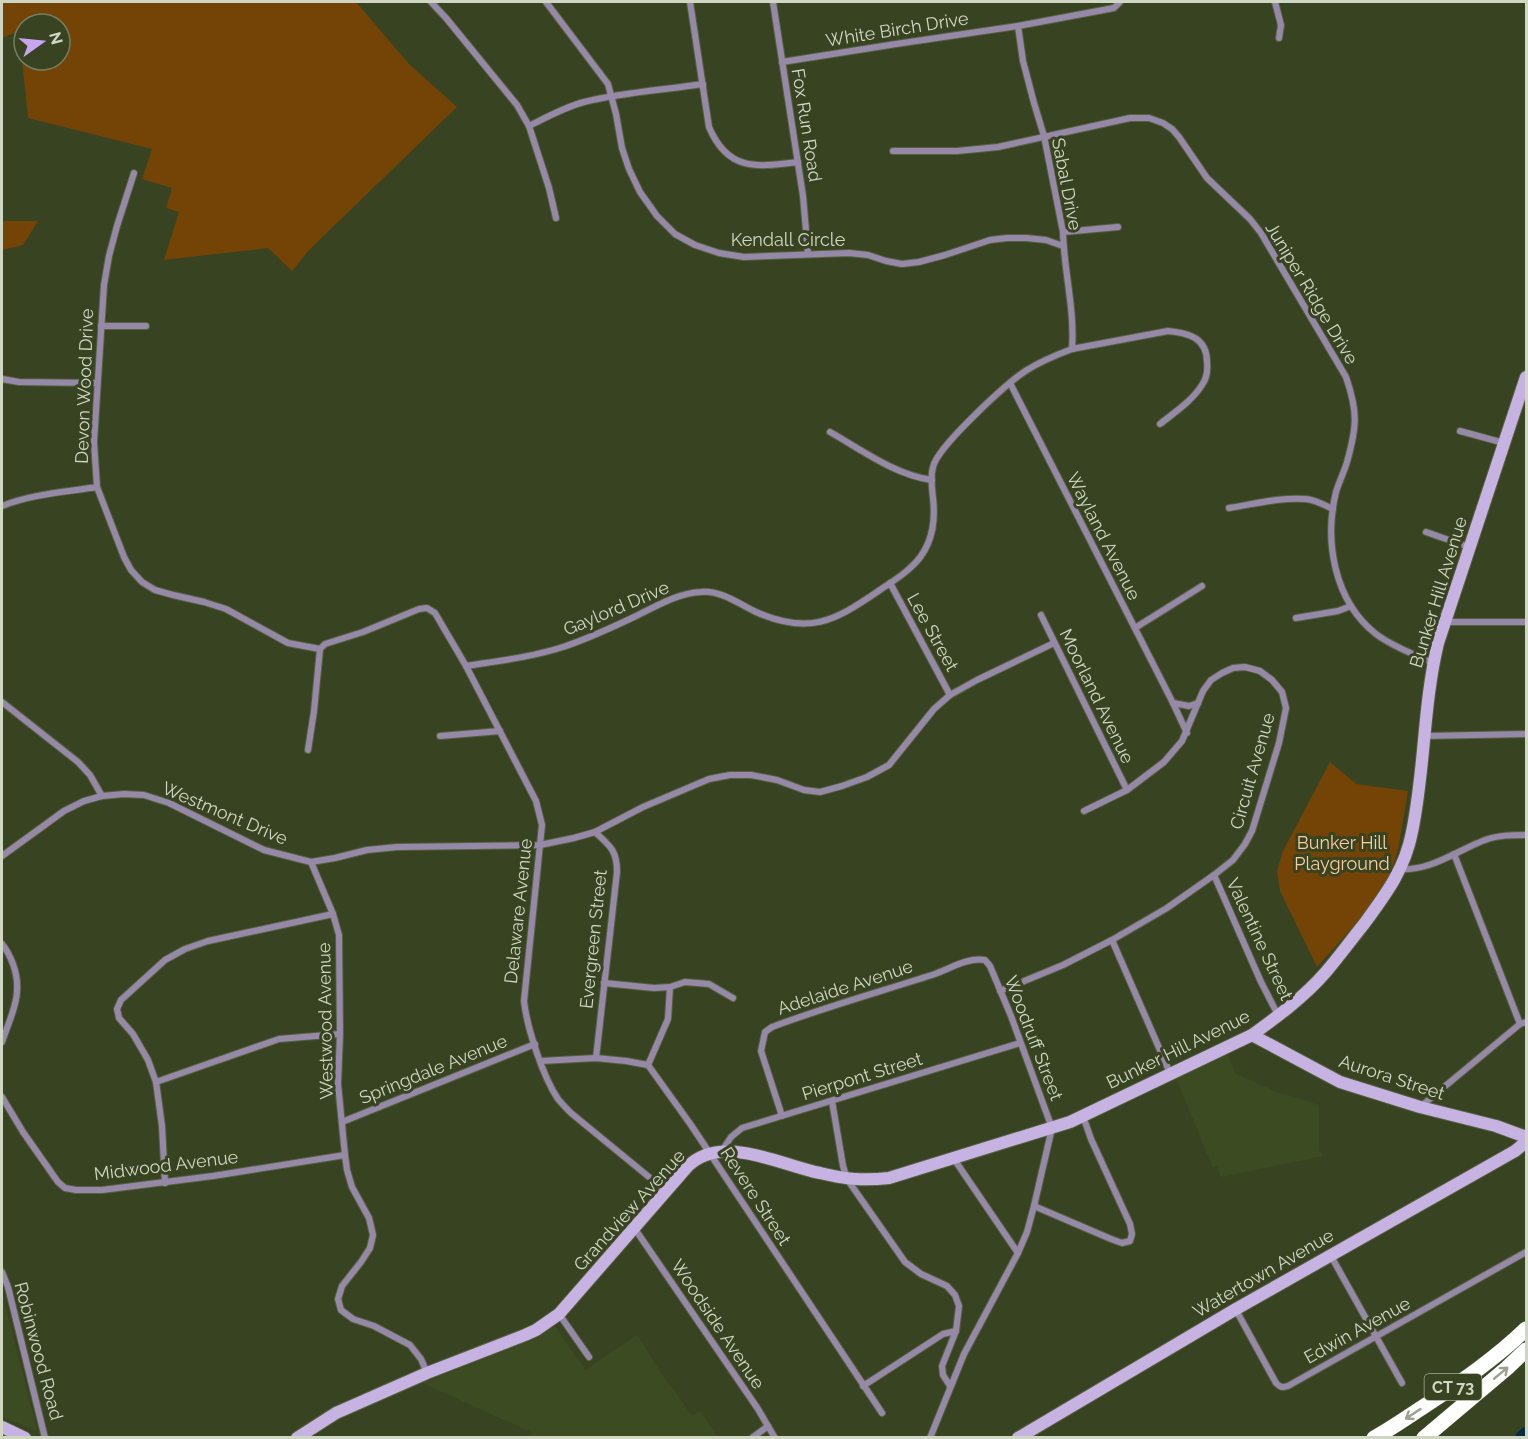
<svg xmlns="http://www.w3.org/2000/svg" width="1528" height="1439" font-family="Raleway,sans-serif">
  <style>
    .built { fill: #3d4b22 }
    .green { fill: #734406; fill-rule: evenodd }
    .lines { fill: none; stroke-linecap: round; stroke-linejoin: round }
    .river { stroke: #082a44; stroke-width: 14 }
    .street-casing { stroke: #566141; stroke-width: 8 }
    .secondary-casing { stroke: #566141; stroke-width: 14 }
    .highway-casing { stroke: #566141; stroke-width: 16 }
    .street { stroke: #9689a7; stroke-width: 6 }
    .secondary { stroke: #c7b3e2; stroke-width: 12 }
    .highway { stroke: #fff; stroke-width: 15 }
    .oneway { stroke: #9ca190 }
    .labels { text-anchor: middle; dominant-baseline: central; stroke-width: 6; stroke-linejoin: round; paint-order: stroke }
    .shield { fill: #384321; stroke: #a2ab92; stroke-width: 1.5 }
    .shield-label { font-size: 16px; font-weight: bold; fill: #cfd7c3 }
    .street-label { font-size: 18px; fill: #cfd7c3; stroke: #384321 }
    .park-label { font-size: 18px; fill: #fbcca0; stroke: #384321 }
  </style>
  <rect width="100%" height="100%" fill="#384321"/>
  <g class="built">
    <path d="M1227,1053L1236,1074L1284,1095L1285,1094L1319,1105V1150L1323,1156L1221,1177L1217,1165L1213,1168L1176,1078Z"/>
    <path d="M2,1293L37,1429L36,1431L2,1417Z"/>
    <path d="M555,1326L585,1370L637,1335L668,1384H670L692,1416L700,1411L718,1437H529L533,1433L422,1383L532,1340Z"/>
  </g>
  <g class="green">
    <path d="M2,2H356L409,64L457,107L309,250L292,271L268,248L164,260L179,212L166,208L172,188L142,179L152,149L28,118L19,31L2,38ZM24,24H60V60H24Z"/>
    <path d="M2,221H38L23,245L2,250Z"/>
    <path d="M1330,762L1356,784L1408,791L1398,850L1389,877L1360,919L1317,967L1280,891L1277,871L1283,851Z"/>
  </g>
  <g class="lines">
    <path class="river" d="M1522,1438L1526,1434"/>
    <defs>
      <g id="street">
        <path d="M431,2L446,18L517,105L529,126L549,188L556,218"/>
        <path d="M546,2L608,84L616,114L622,148L629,169L640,192L657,216L675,234L695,245L719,253L744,257L849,253L868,255L886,261L902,264L919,262L945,255L990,240L1007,238H1026L1046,240L1063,246"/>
        <path d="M690,2L709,127C728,172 757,167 798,162"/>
        <path d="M773,2L803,196L808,254"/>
        <path d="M1275,2L1281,25L1279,38"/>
        <path d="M1018,26L1023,61L1034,103L1044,136L1063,232C1064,272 1075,310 1072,349"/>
        <path d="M782,62L896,44L1018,26L1114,8L1120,2"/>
        <path d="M529,126C547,117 565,107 584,102C623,92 664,90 703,84"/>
        <path d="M893,151H957L998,147L1130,118H1149L1163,123L1172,129L1179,137L1207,178L1250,219L1261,233L1346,377C1358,412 1357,426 1347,462C1344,472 1339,482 1336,492C1324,541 1334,601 1376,634C1393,647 1414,654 1433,663"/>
        <path d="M134,173L117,226L109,256L104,285L94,442L97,487L124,557L131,570L142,582L155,590L173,595L204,602L226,609L288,643L320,649"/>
        <path d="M1063,232L1118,227"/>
        <path d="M101,326H146"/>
        <path d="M2,379L19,382L97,383"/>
        <path d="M1010,383L1173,703L1187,733"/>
        <path d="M1460,431L1504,443"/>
        <path d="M830,432C862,450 895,475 932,480"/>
        <path d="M2,506C32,494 65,492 97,487"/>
        <path d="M1229,508C1254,504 1281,497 1306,499C1316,500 1324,505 1333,509"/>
        <path d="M1426,532L1469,547"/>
        <path d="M890,583L950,695"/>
        <path d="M1041,615L1127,790"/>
        <path d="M1296,618L1338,611L1351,606"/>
        <path d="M1445,622H1526"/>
        <path d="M1135,628L1202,586"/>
        <path d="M466,666C498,661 532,657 563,647C587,639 611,628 634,617C655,607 677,593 701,592C721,590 739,604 756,612C808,635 833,622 877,592C888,584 901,577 910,568C931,550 936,524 933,498C932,488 930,477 933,467C937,447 1008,382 1027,370C1041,361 1056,355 1072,349L1168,331C1189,333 1207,338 1207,362C1208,371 1207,378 1202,385C1192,401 1175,412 1160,424"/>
        <path d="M2,702L78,762L90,775L102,796"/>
        <path d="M1173,703L1189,706L1198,703"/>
        <path d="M440,736L500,731"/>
        <path d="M1424,736L1526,734"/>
        <path d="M308,750L314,711L320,649L325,644L363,632L419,609L427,608L435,613L466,666L536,801L542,825L524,1001C527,1028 543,1077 558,1099C562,1104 567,1109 571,1113L666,1191"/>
        <path d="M595,832C610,846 617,850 617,872L596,1058"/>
        <path d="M1454,854L1520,1024"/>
        <path d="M2,856L64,811L84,801L102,796L124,794L144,795L169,803L264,850L311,862L335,858L367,850L397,847L540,845L574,838L595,832L643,807L709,779L730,775H751L777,780L804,790L820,792L842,786L867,777L889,765L934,709L950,695L977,680L1054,643"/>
        <path d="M311,862L333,914L339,935L340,1034L338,1084L345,1155L347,1170L352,1187L369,1218L373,1235L370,1248L361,1262L342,1286L338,1299L341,1310L353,1319L374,1326L410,1345L421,1359L427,1373"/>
        <path d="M1401,869C1431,871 1458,850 1485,840C1498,835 1512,835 1526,835"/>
        <path d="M1214,875L1261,982L1278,1015"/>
        <path d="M1112,940L1170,1073"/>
        <path d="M2,944C7,950 10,956 13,964C24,994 11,1015 2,1042"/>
        <path d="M604,983L654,988L670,987L685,982L709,984L733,998"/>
        <path d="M670,987L668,1019L648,1065L691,1125L882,1413"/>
        <path d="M1000,991L1063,965L1112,940L1167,908L1214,875L1233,860L1245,844L1252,831L1279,743L1286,708L1282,692L1272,680L1260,671L1245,667L1233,668L1222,673L1211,680L1203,691L1182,741L1164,762L1127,790L1084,811"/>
        <path d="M541,1061L596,1058L626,1061L648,1065"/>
        <path d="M156,1082L279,1039L340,1034"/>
        <path d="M2,1097L23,1132L58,1182L65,1188L76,1190H102L213,1176L345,1155"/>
        <path d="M832,1101L843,1166L847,1179L905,1262L921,1274L947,1286L955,1295L959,1306L956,1331L942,1366L943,1375L950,1386"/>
        <path d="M1420,1107L1520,1024L1526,1022"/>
        <path d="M782,1116L761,1051L765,1032L772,1027C825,1007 879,992 932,975C950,969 967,957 985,960L990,966L1011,1016L1052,1128L1034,1206L1027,1232L1018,1253L964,1354L930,1438"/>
        <path d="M342,1122L535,1044"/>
        <path d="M722,1151L731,1137L742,1128L1020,1043"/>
        <path d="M954,1159L1018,1253"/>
        <path d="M165,1183L162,1126L156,1082L148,1060L133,1034L119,1018L117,1009L121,1000L165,960L185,949L208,941L333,914"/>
        <path d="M1034,1206L1111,1239L1122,1243L1130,1241L1132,1234L1130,1224L1091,1139L1083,1116"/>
        <path d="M635,1229L758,1409L775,1438"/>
        <path d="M1331,1256L1402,1383"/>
        <path d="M2,1272L8,1287L45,1438"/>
        <path d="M1236,1310L1276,1383C1280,1387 1282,1388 1288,1386L1526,1252"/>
        <path d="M559,1314L589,1357"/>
        <path d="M863,1386L943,1334L956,1331"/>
        <path d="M752,1438L768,1426"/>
      </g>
      <g id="secondary">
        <path d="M1252,1035L1340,1082L1420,1107L1496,1126L1526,1137"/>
        <path d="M2,1427L25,1438"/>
        <path d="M297,1438L336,1413L427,1373L525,1335L536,1330L559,1314L688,1166C722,1133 780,1165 820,1173C845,1179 863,1181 889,1178L1070,1122L1252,1035C1277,1017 1304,997 1325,973C1338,958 1351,940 1364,924C1386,894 1405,869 1412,832C1425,770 1423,705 1438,643L1526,377"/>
        <path d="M1018,1438L1236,1309L1515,1151L1526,1142"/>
      </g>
      <g id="highway">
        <path d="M1374,1438C1392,1428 1409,1416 1426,1405C1461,1382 1496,1358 1526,1329"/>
        <path d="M1424,1438L1507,1368L1526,1350"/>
      </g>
    </defs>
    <use href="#street" class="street-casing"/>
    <use href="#secondary" class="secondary-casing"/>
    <use href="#highway" class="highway-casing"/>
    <use href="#street" class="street"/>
    <use href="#secondary" class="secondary"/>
    <use href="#highway" class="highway"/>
  </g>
  <defs><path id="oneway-shaft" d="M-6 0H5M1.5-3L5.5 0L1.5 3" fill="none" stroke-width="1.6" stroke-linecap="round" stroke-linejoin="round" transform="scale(1.5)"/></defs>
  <g class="oneway">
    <use href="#oneway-shaft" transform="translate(1501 1373) rotate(-40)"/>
    <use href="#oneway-shaft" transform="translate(1413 1414) rotate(147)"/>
  </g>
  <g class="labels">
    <rect class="shield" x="1424.5" y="1374" width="57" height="26" rx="4.5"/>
    <g class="shield-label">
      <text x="1453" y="1387">CT 73</text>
    </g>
    <g class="street-label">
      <text transform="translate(897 29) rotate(-9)">White Birch Drive</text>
      <text transform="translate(807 125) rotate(81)">Fox Run Road</text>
      <text transform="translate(1067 184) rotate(79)">Sabal Drive</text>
      <text x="788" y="239">Kendall Circle</text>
      <text transform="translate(1312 293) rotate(59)">Juniper Ridge Drive</text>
      <text transform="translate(84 386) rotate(-88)">Devon Wood Drive</text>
      <text transform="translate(1104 536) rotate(63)">Wayland Avenue</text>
      <text transform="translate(1438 592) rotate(-73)">Bunker Hill Avenue</text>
      <text transform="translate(616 608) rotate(-23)">Gaylord Drive</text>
      <text transform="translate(933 632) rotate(61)">Lee Street</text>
      <text transform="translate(1097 696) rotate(64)">Moorland Avenue</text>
      <text transform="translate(1252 771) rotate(-74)">Circuit Avenue</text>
      <text transform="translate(225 813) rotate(23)">Westmont Drive</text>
      <text transform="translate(518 911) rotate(-84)">Delaware Avenue</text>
      <text transform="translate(593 939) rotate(-84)">Evergreen Street</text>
      <text transform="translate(1260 939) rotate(65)">Valentine Street</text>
      <text transform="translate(845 987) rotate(-18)">Adelaide Avenue</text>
      <text transform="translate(325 1021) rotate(-91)">Westwood Avenue</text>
      <text transform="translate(1034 1038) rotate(69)">Woodruff Street</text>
      <text transform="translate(1178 1049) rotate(-26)">Bunker Hill Avenue</text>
      <text transform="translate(433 1069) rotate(-22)">Springdale Avenue</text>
      <text transform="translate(862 1076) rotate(-17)">Pierpont Street</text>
      <text transform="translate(1392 1077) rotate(18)">Aurora Street</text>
      <text transform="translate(166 1165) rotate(-7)">Midwood Avenue</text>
      <text transform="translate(756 1196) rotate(57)">Revere Street</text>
      <text transform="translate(629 1210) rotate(-48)">Grandview Avenue</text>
      <text transform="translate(1263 1273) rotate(-30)">Watertown Avenue</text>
      <text transform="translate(718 1324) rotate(56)">Woodside Avenue</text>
      <text transform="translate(1357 1330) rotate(-29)">Edwin Avenue</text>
      <text transform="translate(39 1351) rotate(75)">Robinwood Road</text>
    </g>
    <g class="park-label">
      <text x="1342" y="842">Bunker Hill<tspan x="1342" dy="21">Playground</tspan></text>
    </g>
  </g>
  <rect width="1528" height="1439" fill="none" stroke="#cfd7c3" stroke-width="6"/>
  <g transform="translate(42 42) rotate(75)"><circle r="28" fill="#384321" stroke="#747e62" stroke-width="1.5"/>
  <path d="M0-4.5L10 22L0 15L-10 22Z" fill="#c7a6ef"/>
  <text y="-9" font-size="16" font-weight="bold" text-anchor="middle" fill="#cfd7c3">N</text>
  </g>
</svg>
